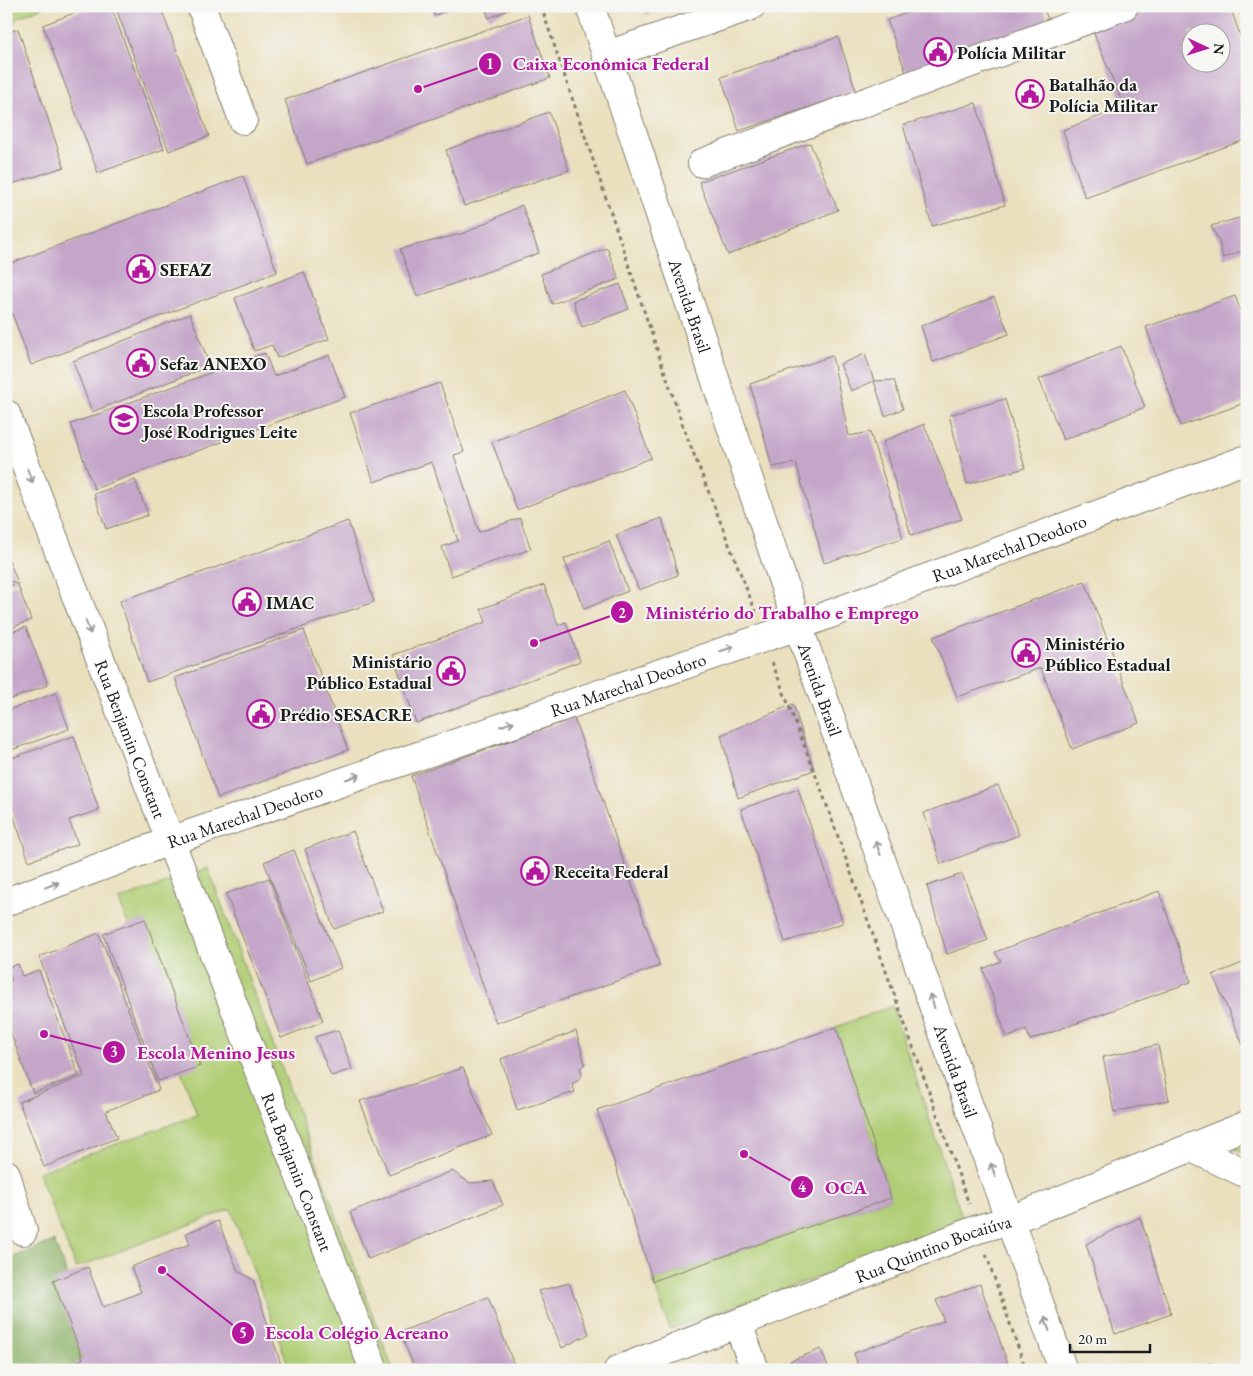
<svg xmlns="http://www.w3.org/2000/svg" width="1253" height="1376" font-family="'EB Garamond',serif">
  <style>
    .green { fill: #b0ce75; stroke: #667548 }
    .forest { fill: #8cb166; stroke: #546641 }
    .building { fill: #c4a6c9; fill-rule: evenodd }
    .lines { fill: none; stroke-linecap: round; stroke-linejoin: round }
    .minor-casing { stroke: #837e6d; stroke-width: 30 }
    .major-casing { stroke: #837e6d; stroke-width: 30 }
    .path { stroke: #837e6d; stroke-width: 3; stroke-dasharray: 4 4; stroke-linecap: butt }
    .minor { stroke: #fff; stroke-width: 28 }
    .major { stroke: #fff; stroke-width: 28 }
    .oneway { stroke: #999 }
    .labels { text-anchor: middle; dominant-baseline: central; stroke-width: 4; stroke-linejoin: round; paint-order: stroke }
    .poi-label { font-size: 18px; font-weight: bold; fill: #1c1c1c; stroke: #f6f6f2; text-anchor: start }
    .street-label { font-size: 18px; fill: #1c1c1c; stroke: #f6f6f2 }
    .leader { fill: none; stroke: #b5179e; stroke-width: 2 }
    .callout-dot { fill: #b5179e; stroke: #f6f6f2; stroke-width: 2 }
    .mark-label { font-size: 15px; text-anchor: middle; font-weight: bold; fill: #fff }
    .callout-label { font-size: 19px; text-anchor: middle; font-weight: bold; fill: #b5179e; stroke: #f6f6f2; stroke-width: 4; stroke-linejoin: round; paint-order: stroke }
  </style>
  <rect width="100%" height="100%" fill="#f6f6f2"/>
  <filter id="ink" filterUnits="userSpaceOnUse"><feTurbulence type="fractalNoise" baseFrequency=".02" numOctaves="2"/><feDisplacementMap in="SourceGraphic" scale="10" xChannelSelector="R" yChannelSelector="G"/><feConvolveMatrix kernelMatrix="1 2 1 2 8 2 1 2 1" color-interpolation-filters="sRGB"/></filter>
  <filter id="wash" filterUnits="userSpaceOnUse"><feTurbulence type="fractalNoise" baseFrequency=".0096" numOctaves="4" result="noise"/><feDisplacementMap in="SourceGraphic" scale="20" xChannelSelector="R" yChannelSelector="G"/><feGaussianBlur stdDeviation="1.12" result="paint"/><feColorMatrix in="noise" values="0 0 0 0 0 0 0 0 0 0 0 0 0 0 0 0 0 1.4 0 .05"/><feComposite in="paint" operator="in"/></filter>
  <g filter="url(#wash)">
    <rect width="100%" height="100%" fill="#eae0be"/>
    <g class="green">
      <path d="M6,6H46L17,18L6,34Z"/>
      <path d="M644,6H670L647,14Z"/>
      <path d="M208,868L393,1370H290L231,1209L76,1268L38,1172L197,1115L119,900Z"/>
      <path d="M892,1006L965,1226L670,1329L653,1281L891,1198L836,1027Z"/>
      <path d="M1247,1140V1155L1231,1147Z"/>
    </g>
    <path class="forest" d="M54,1241L105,1370H6V1260Z"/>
    <g id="blocks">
      <g class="building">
        <path d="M92,6H111L164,149L98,173L43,25Z"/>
        <path d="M115,6H160L209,136L169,151Z"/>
        <path d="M432,6H457L434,16Z"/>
        <path d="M484,6H518L489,18Z"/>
        <path d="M925,6H1043L1050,25L908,78L887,20Z"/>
        <path d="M1072,6H1089L1074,12Z"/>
        <path d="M1144,6H1230L1247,56V139L1085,198L1063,130L1124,107L1090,24ZM1190,32H1220V62H1190Z"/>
        <path d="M528,15L550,78L307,164L285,100Z"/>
        <path d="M18,29L64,167L6,186V33Z"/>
        <path d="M838,37L856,91L739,131L721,77Z"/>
        <path d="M976,103L1005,205L932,226L903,125Z"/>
        <path d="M549,112L569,170L464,206L446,150Z"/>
        <path d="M810,143L838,210L728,255L699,182Z"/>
        <path d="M243,176L277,272L31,365L6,297V265Z"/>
        <path d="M522,205L539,253L417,297L400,249L465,233Z"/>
        <path d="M1239,218L1247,220V249L1223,258L1219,241L1211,226Z"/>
        <path d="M607,248L619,279L552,304L541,274Z"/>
        <path d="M304,272L329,339L277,358L272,345L254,351L235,298Z"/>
        <path d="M620,284L629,309L582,327L573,301Z"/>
        <path d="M1235,296L1247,330V402L1181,426L1146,327Z"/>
        <path d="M994,297L1009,334L933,362L921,326Z"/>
        <path d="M190,314L210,366L92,412L73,361Z"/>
        <path d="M1121,346L1145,407L1063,440L1039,379Z"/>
        <path d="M265,353L274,376L329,355L345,397L94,489L71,424Z"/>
        <path d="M865,354L874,381L851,391L840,364Z"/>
        <path d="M832,356L849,436L870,432L903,538L824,563L796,463L772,467L750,384Z"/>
        <path d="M894,380L903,409L885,416L874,381Z"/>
        <path d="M440,383L464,452L454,455L479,532L520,518L531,549L451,576L442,547L458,541L432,462L374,482L350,413Z"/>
        <path d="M625,390L651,458L517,510L492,442Z"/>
        <path d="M1005,399L1025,468L967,484L949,415Z"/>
        <path d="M924,424L962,519L911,535L883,442Z"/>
        <path d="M135,480L148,515L106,529L94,494Z"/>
        <path d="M662,518L678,575L639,590L616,535Z"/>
        <path d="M348,521L374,602L147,682L120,601Z"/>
        <path d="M609,541L628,591L584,609L564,559Z"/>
        <path d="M6,553L17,580L6,584Z"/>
        <path d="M1085,581L1139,723L1072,749L1041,668L957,697L933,637Z"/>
        <path d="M17,583L31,620L6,630V588Z"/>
        <path d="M544,585L558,625L566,622L580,661L416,723L393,655L486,622L481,609Z"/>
        <path d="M26,627L48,685L6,701V634Z"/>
        <path d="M304,630L348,750L218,798L175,678Z"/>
        <path d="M56,693L69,729L6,752V711Z"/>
        <path d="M793,704L814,770L738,798L721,735Z"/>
        <path d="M574,718L660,966L496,1023L411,776Z"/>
        <path d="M74,736L99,810L69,820L78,844L29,861L6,794V760Z"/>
        <path d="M998,785L1019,835L941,864L924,813Z"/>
        <path d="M798,789L843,923L785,942L741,809Z"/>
        <path d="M353,831L383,911L334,929L305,849Z"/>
        <path d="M294,850L341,968L311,981L264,862Z"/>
        <path d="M962,874L988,940L947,954L927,886Z"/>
        <path d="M269,878L323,1021L281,1038L226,894Z"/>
        <path d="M1159,891L1191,982L1030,1040L1026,1029L1007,1038L983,969L1001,961L995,952Z"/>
        <path d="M145,919L200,1066L158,1081L103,934Z"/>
        <path d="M99,933L159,1090L106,1111L117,1138L44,1167L19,1102L84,1076L39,957Z"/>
        <path d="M1247,961V1044L1243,1045L1213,975Z"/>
        <path d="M18,964L22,976L39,970L79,1076L33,1093L6,1020V982L12,980L7,968Z"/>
        <path d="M836,1027L891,1198L653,1281L597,1110Z"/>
        <path d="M338,1030L352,1069L331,1076L315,1037Z"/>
        <path d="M576,1031L585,1064L580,1068L582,1074L579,1080L572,1084L575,1092L517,1110L501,1059Z"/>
        <path d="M1158,1045L1169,1100L1114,1112L1103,1057Z"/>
        <path d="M463,1068L492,1135L389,1175L360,1101Z"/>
        <path d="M452,1171L470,1183L493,1181L503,1205L368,1259L350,1212Z"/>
        <path d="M1140,1217L1171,1314L1115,1334L1086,1244Z"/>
        <path d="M218,1221L238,1271L253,1280L283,1370H78L75,1362L83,1359L53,1281L88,1267L103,1307L141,1292L131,1267L190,1244L186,1233Z"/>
        <path d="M569,1283L589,1334L562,1348L538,1291Z"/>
        <path d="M980,1284L1010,1370H859L854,1353L944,1321L936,1300Z"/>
        <path d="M488,1297L516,1370H415L400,1332Z"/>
        <path d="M821,1349L829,1370H793L790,1361Z"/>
        <path d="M1211,1363L1212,1370H1185V1369Z"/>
      </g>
    </g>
  </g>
  <g filter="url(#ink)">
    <use href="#blocks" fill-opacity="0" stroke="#837e6d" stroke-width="1"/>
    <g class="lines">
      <defs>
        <g id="minor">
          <path d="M201,6L243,120"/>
          <path id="s1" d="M590,6L798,626L1063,1370"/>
          <path d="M607,55L751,6"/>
          <path d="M702,163L1124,6"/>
          <path id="s2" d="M6,414L374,1370"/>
          <path d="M1192,1148L1247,1174"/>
          <path d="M6,1174L23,1231"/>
          <path d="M738,1324L755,1370"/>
          <path id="s3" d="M618,1370L978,1229L1011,1220L1247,1125"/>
        </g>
        <g id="major">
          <path id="s4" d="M6,902L170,841L798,626L1247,459"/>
        </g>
      </defs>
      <use href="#minor" class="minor-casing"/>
      <use href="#major" class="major-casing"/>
      <g class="path">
        <path d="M541,6L684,429L756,613"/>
        <path d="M772,662L821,789L969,1204"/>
        <path d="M986,1254L1026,1370"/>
      </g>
      <use href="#minor" class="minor"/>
      <use href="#major" class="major"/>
    </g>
    <defs><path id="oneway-shaft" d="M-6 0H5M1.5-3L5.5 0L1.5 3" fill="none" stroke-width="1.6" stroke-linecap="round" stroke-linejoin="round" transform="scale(1.25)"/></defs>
    <g class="oneway">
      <use href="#oneway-shaft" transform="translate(30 476) rotate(69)"/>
      <use href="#oneway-shaft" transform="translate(88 627) rotate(69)"/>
      <use href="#oneway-shaft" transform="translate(727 649) rotate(-19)"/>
      <use href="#oneway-shaft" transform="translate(507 724) rotate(-19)"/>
      <use href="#oneway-shaft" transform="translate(353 777) rotate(-19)"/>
      <use href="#oneway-shaft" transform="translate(878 848) rotate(-110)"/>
      <use href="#oneway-shaft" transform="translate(52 885) rotate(-21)"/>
      <use href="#oneway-shaft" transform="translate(932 1001) rotate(-110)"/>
      <use href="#oneway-shaft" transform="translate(993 1170) rotate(-110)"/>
      <use href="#oneway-shaft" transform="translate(1047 1324) rotate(-109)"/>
    </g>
  </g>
  <defs>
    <symbol id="civic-ring" viewBox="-11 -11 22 22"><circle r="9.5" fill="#f6f6f2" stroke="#b5179e" stroke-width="1.5"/><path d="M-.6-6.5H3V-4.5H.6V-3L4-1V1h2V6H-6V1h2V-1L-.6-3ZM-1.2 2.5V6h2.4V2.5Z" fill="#b5179e"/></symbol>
    <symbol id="school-ring" viewBox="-11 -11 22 22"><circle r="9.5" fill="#f6f6f2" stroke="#b5179e" stroke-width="1.5"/><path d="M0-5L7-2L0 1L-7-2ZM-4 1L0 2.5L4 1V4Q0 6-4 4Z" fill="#b5179e"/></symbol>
  </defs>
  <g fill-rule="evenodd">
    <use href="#civic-ring" x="922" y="36" width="32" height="32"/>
    <use href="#civic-ring" x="1014" y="78" width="32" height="32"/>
    <use href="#civic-ring" x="125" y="253" width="32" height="32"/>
    <use href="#civic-ring" x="125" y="347" width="32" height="32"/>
    <use href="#school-ring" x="108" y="404" width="32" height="32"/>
    <use href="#civic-ring" x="231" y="586" width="32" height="32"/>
    <use href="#civic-ring" x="1010" y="637" width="32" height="32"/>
    <use href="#civic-ring" x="435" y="655" width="32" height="32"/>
    <use href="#civic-ring" x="245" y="698" width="32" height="32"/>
    <use href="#civic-ring" x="519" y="855" width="32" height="32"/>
  </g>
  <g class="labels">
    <g class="poi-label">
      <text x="957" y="52">Polícia Militar</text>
      <text x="1049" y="84">Batalhão da<tspan x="1049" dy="21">Polícia Militar</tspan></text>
      <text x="160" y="269">SEFAZ</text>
      <text x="160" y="363">Sefaz ANEXO</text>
      <text x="143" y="410">Escola Professor<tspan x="143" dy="21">José Rodrigues Leite</tspan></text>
      <text x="266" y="602">IMAC</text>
      <text x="1045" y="643">Ministério<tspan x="1045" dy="21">Público Estadual</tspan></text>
      <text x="432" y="661" text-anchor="end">Ministário<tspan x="432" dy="21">Público Estadual</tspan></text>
      <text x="280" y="714">Prédio SESACRE</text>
      <text x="554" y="871">Receita Federal</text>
    </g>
    <g class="street-label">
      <text stroke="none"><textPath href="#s1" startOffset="316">Avenida Brasil</textPath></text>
      <text stroke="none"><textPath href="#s4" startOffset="1064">Rua Marechal Deodoro</textPath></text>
      <text stroke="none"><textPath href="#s4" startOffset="659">Rua Marechal Deodoro</textPath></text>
      <text stroke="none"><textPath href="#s1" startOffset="721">Avenida Brasil</textPath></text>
      <text stroke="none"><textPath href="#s2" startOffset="348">Rua Benjamin Constant</textPath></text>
      <text stroke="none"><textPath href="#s4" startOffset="254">Rua Marechal Deodoro</textPath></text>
      <text stroke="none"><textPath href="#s1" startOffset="1126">Avenida Brasil</textPath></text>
      <text stroke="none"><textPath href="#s2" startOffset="812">Rua Benjamin Constant</textPath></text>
      <text stroke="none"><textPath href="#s3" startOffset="338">Rua Quintino Bocaiúva</textPath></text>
    </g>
  </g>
  <path class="leader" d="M418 89L490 64M534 643L622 612M44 1034L114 1052M744 1154L802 1187M162 1270L243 1333"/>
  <g class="callout-dot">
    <circle cx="418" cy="89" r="5"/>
    <circle cx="534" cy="643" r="5"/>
    <circle cx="44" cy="1034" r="5"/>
    <circle cx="744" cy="1154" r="5"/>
    <circle cx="162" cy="1270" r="5"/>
    <circle cx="490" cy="64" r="12"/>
    <circle cx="622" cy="612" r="12"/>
    <circle cx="114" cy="1052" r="12"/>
    <circle cx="802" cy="1187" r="12"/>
    <circle cx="243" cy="1333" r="12"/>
  </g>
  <g class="mark-label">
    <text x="490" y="69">1</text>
    <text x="622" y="618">2</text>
    <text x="114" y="1057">3</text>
    <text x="802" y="1192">4</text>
    <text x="243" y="1338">5</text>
  </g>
  <g class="callout-label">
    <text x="611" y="70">Caixa Econômica Federal</text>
    <text x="782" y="619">Ministério do Trabalho e Emprego</text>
    <text x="216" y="1059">Escola Menino Jesus</text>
    <text x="846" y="1194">OCA</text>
    <text x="357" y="1339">Escola Colégio Acreano</text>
  </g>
  <rect width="1253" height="1376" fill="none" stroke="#f6f6f2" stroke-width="25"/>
  <g transform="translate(1206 48) rotate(94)"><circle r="24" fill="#f6f6f2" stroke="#9f9f9c"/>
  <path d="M0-4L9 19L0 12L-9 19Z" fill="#b5179e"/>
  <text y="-8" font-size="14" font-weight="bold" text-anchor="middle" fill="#1c1c1c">N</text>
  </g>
  <path d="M1070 1344v8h80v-8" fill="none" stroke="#1c1c1c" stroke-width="2.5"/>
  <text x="1078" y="1344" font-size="15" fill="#1c1c1c" stroke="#f6f6f2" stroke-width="4" paint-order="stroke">20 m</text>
</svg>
